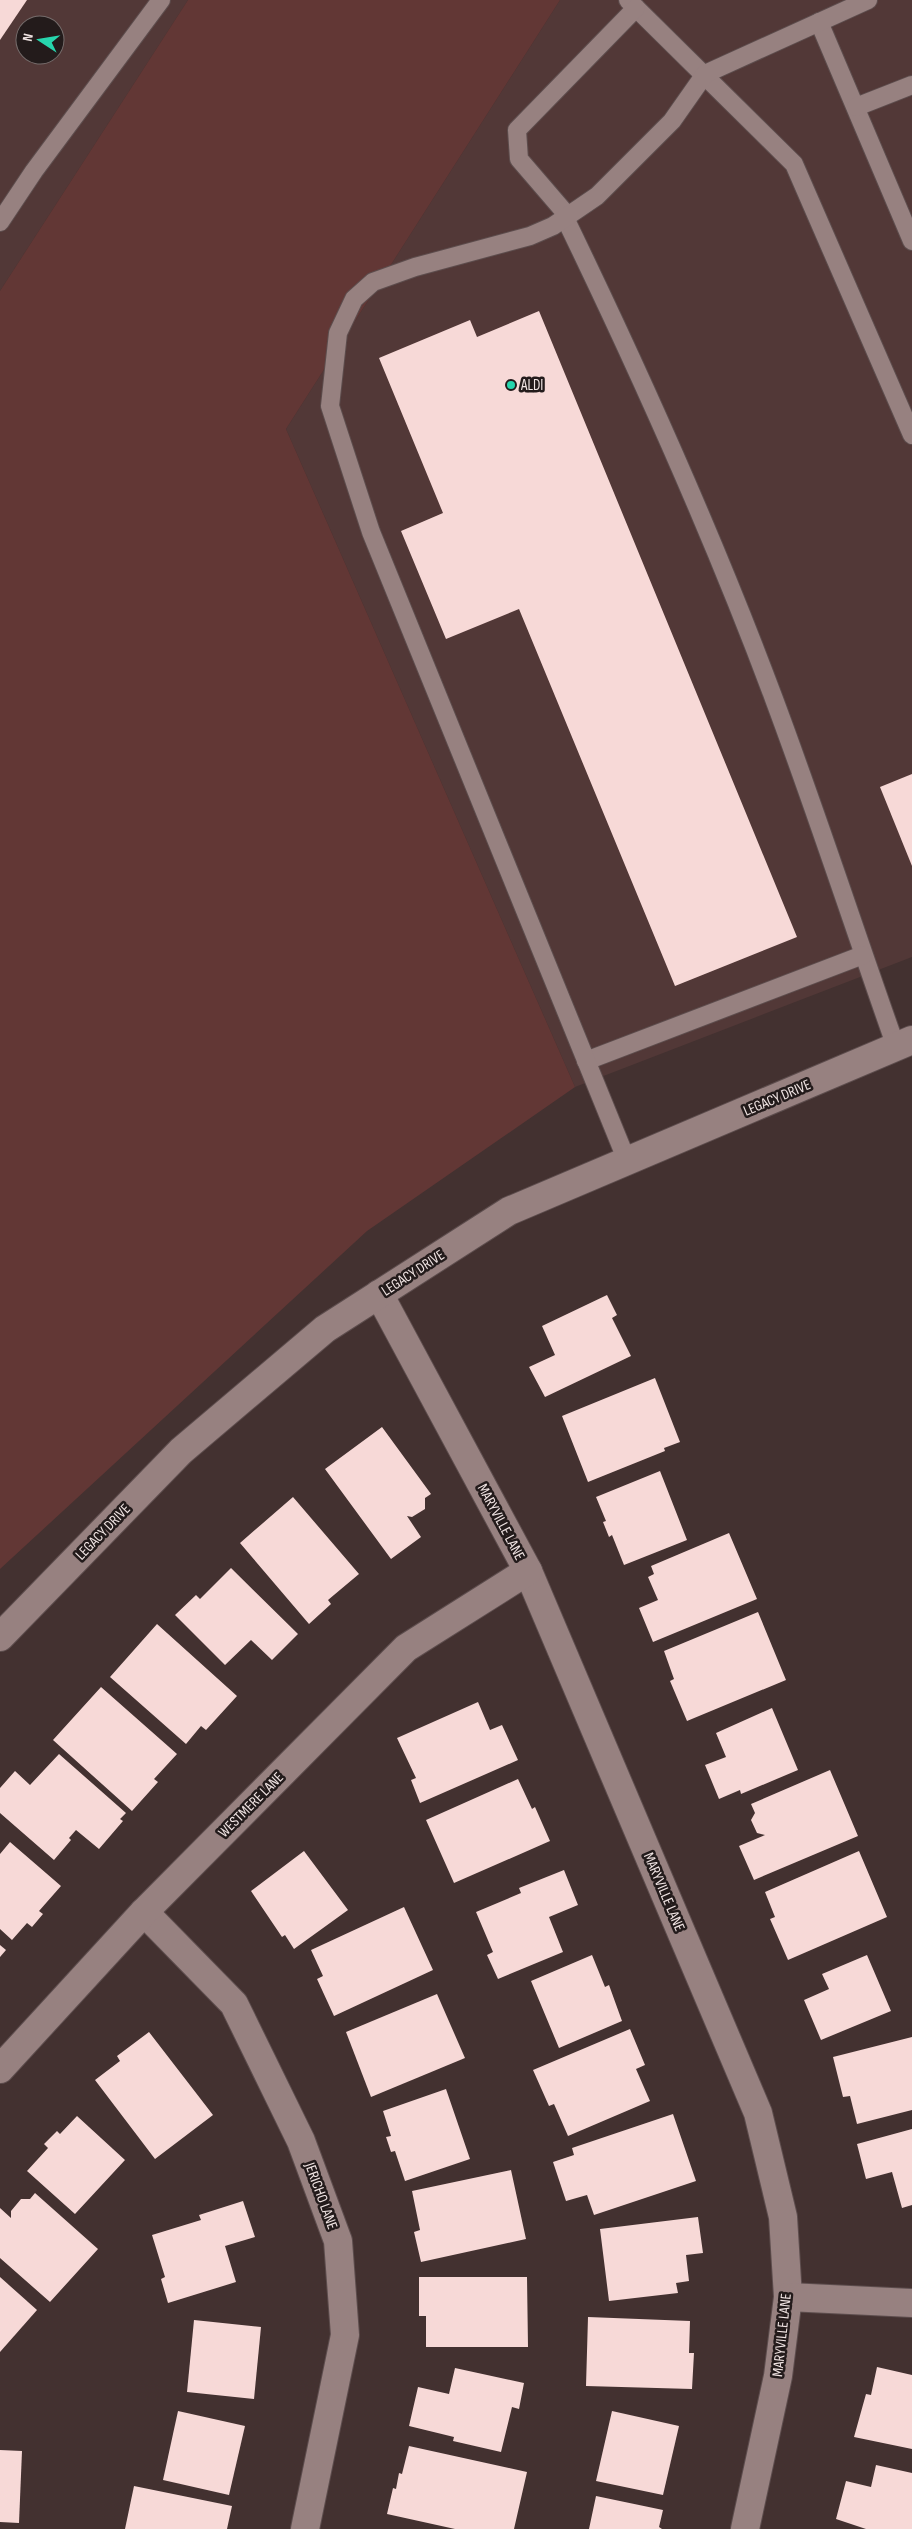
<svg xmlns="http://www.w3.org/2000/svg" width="912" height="2529" font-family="'Sofia Sans Condensed',sans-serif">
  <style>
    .built { fill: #523837; fill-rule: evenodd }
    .green { fill: #623735 }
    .building { fill: #f7d9d7 }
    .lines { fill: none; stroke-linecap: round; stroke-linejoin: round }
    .service-casing { stroke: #5d4d4d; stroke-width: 20 }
    .minor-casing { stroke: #5d4d4d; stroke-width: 30 }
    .tertiary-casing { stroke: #5d4d4d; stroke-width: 30 }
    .service { stroke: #978180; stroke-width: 18 }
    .minor { stroke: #978180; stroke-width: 28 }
    .tertiary { stroke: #978180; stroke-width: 28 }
    .poi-dot { fill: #27d5ad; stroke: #231b1b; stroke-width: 2 }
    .labels { text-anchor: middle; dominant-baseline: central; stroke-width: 5; stroke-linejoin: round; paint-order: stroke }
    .poi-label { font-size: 15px; fill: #f1e5e4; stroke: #231b1b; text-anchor: start }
    .street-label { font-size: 15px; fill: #f1e5e4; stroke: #231b1b }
  </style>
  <rect width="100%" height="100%" fill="#433130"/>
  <g class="built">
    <path d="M0,0H188L0,291ZM25,25H55V55H25Z"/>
    <path d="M560,0H912V957L575,1087L286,429Z"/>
  </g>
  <path class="green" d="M188,0H560L286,429L575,1087L367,1231L0,1569V291Z"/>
  <g class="building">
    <path d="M0,0H27L0,40Z"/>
    <path d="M539,311L797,937L675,986L519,609L446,639L401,531L443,513L379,358L470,320L477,337Z"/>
    <path d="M912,774V866L880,787Z"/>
    <path d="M607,1295L617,1315L612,1318L631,1356L545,1397L529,1367L555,1355L542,1326Z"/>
    <path d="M655,1378L680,1442L664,1448L665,1451L588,1482L562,1416Z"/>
    <path d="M382,1427L431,1494L425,1498V1509L412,1517L407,1516L421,1537L391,1559L325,1469Z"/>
    <path d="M660,1471L687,1540L624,1565L612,1535L609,1537L603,1522L606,1521L596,1497Z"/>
    <path d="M293,1497L359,1574L328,1600L331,1604L309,1624L240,1543Z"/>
    <path d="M729,1533L757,1599L653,1642L639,1608L658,1600L648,1577L654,1574L651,1566Z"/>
    <path d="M231,1568L298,1634L272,1660L251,1640L225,1665L175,1615L196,1595L200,1599Z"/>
    <path d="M758,1612L786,1680L687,1721L670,1681L674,1679L664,1651Z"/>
    <path d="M157,1624L237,1696L206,1730L201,1726L186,1744L110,1677Z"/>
    <path d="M101,1687L177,1754L154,1779L158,1782L132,1811L53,1740Z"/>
    <path d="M478,1702L490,1730L502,1725L518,1760L420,1803L411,1780L416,1778L397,1738Z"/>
    <path d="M772,1708L798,1770L741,1794L740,1790L719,1799L705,1765L726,1757L716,1733Z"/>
    <path d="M59,1754L126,1813L120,1819L123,1821L99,1849L76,1830L69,1838L71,1840L54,1860L0,1813V1788L15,1771L30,1785Z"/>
    <path d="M830,1770L858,1836L754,1880L739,1846L765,1835L757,1833L751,1820L755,1813L751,1804Z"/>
    <path d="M518,1779L532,1809L535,1807L550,1841L454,1883L426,1820Z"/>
    <path d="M10,1842L61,1886L39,1911L43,1914L32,1927L27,1923L12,1940L0,1929V1854Z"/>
    <path d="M304,1851L348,1910L294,1949L285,1935L282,1937L251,1891Z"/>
    <path d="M859,1851L887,1917L788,1960L770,1919L775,1917L765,1892Z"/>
    <path d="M564,1870L578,1905L549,1917L563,1952L498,1979L487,1955L493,1952L476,1912L521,1893L519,1888Z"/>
    <path d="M404,1907L433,1970L334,2016L317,1979L323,1976L311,1950Z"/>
    <path d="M0,1945L6,1950L0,1957Z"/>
    <path d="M592,1955L605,1987L609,1985L622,2021L559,2048L531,1981Z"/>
    <path d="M867,1955L891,2011L821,2040L804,2000L829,1989L822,1974Z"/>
    <path d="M437,1994L465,2058L371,2097L346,2032Z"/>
    <path d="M630,2029L645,2065L636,2069L650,2101L568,2136L554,2104L549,2106L533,2070Z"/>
    <path d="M149,2032L213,2115L155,2159L95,2080L120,2061L117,2056Z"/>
    <path d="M912,2037V2110L857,2124L850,2096L843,2097L833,2057Z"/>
    <path d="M446,2089L470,2159L405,2181L395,2151L391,2152L386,2137L391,2136L383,2111Z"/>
    <path d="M673,2114L696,2181L594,2215L587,2195L566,2201L553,2162L574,2155L572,2148Z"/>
    <path d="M77,2116L125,2160L75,2214L27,2171L48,2148L44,2144L57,2131L60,2134Z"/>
    <path d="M912,2129V2205L902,2208L892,2172L866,2179L857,2144Z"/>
    <path d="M511,2170L526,2239L421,2262L414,2232L420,2230L412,2191Z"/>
    <path d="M35,2193L98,2249L50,2302L0,2258V2208L11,2218V2211L21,2199H30Z"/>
    <path d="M243,2201L255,2237L225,2246L236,2282L168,2303L161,2279L165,2277L152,2235L201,2220L199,2215Z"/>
    <path d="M698,2217L703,2253L686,2255L689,2281L676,2283L678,2293L609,2301L600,2229Z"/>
    <path d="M0,2277L37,2310L0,2352Z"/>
    <path d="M419,2277H527L528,2347H426V2316H419Z"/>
    <path d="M588,2317L690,2321L689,2353H694L692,2389L586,2386Z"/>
    <path d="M194,2320L261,2327L254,2399L187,2392Z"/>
    <path d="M877,2367L912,2375V2449L854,2437L866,2394L871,2395Z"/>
    <path d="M455,2368L524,2383L519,2409L512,2407L501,2452L453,2441L454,2437L409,2426L418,2387L449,2394Z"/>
    <path d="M178,2411L245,2426L229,2495L163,2480Z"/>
    <path d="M612,2411L679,2426L663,2495L596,2481Z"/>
    <path d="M409,2446L527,2472L514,2529H455L387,2514L393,2488L396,2489L399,2473L402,2474Z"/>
    <path d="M0,2450L22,2451L19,2523L0,2522Z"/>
    <path d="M876,2465L912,2473V2529H866L836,2519L846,2481L871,2487Z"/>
    <path d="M134,2486L232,2506L227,2529H125Z"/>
    <path d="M596,2496L663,2510L659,2527L662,2529H589Z"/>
  </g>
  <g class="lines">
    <defs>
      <g id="service">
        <path d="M628,0L794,164L912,435"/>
        <path d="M819,22L912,241"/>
        <path d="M856,107L912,85"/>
        <path d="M568,216L519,159L517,130L636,8"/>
        <path d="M565,218C641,375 713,535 774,699C817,814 855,931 896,1047"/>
        <path d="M0,222L34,171L161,0"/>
        <path d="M586,1061L863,955"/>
        <path d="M627,1161L371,532L330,406L338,333L354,299L373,282L415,267L530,236L553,226L597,196L672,121L705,74L868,0"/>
      </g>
      <g id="minor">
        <path d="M379,1294L528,1571L758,2113L783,2217L788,2297L778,2376L745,2529"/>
        <path d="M144,1912L234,2004L301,2141L338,2241L345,2335L305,2529"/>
        <path d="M0,2069L144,1912L406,1648L528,1571"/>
        <path d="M788,2297L912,2303"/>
      </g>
      <path id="tertiary" d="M0,1637L181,1451L325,1329L509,1211L912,1040"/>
    </defs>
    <use href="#service" class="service-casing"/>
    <use href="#minor" class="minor-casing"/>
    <use href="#tertiary" class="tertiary-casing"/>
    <use href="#service" class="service"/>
    <use href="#minor" class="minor"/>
    <use href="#tertiary" class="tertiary"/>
  </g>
  <circle class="poi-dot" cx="511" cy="385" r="5"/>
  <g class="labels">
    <g class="poi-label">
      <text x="521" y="385">ALDI</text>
    </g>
    <g class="street-label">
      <text transform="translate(777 1098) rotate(-23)">LEGACY DRIVE</text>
      <text transform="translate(413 1273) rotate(-33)">LEGACY DRIVE</text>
      <text transform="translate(501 1522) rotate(62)">MARYVILLE LANE</text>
      <text transform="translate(103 1532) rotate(-46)">LEGACY DRIVE</text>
      <text transform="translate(251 1805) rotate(-45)">WESTMERE LANE</text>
      <text transform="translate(664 1892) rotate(67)">MARYVILLE LANE</text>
      <text transform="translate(321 2196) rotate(70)">JERICHO LANE</text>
      <text transform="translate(782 2335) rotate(-84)">MARYVILLE LANE</text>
    </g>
  </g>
  <g transform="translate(40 40) rotate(282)"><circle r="24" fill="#231b1b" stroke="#756c6b"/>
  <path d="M0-4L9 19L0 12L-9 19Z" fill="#27d5ad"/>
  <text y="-8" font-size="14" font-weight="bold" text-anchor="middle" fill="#f1e5e4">N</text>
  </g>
</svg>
